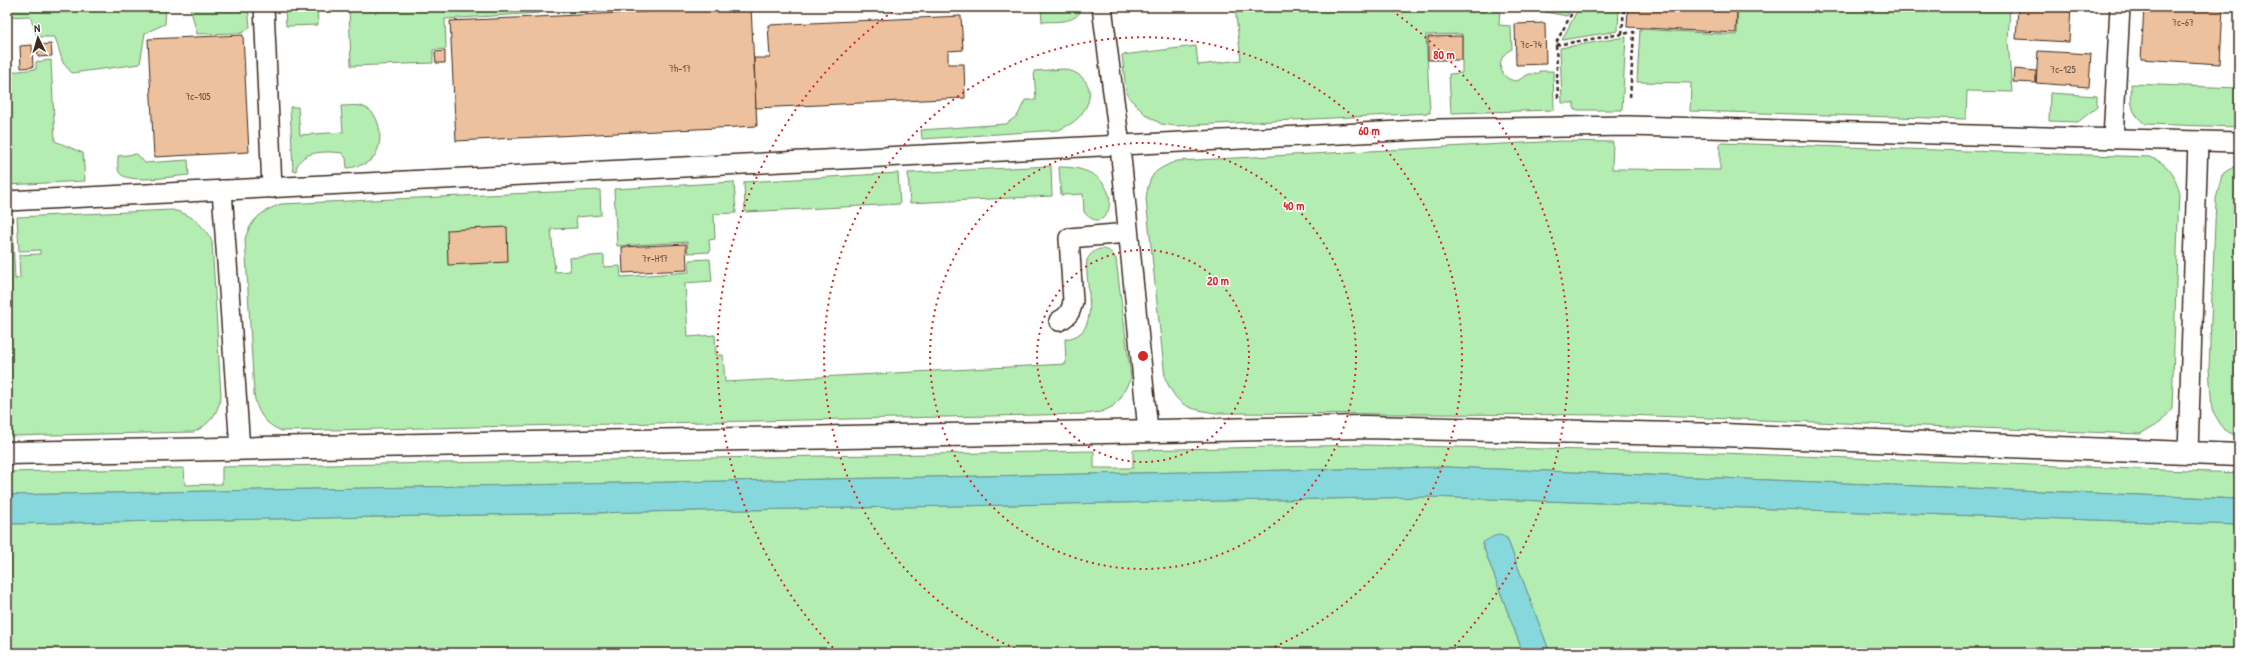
<svg xmlns="http://www.w3.org/2000/svg" width="2246" height="660" font-family="'Patrick Hand',sans-serif">
  <style>
    .green { fill: #b3edb2; stroke: #778c68 }
    .water { fill: #86d8dd; stroke: #689291 }
    .building { fill: #edc19d; stroke: #3b2a1e }
    .lines { fill: none; stroke-linecap: round; stroke-linejoin: round }
    .service-casing { stroke: #3b2a1e; stroke-width: 22 }
    .minor-casing { stroke: #3b2a1e; stroke-width: 25 }
    .path { stroke: #3b2a1e; stroke-width: 2.5; stroke-dasharray: 4 3; stroke-linecap: butt }
    .service { stroke: #fff; stroke-width: 19 }
    .minor { stroke: #fff; stroke-width: 22 }
    .ring { fill: none; stroke: #d62828; stroke-width: 2; stroke-dasharray: 2 4 }
    .labels { text-anchor: middle; dominant-baseline: central; stroke-width: 3; stroke-linejoin: round; paint-order: stroke }
    .number-label { font-size: 10px; fill: #68503e }
    .centre { fill: #d62828; stroke: #fff; stroke-width: 2 }
    .ring-label { font-size: 12px; text-anchor: middle; font-weight: bold; fill: #d62828; stroke: #fff; stroke-width: 3; stroke-linejoin: round; paint-order: stroke }
  </style>
  <rect width="100%" height="100%" fill="#fff"/>
  <filter id="ink" filterUnits="userSpaceOnUse"><feTurbulence type="fractalNoise" baseFrequency=".025" numOctaves="2"/><feDisplacementMap in="SourceGraphic" scale="8" xChannelSelector="R" yChannelSelector="G"/><feConvolveMatrix kernelMatrix="1 2 1 2 8 2 1 2 1" color-interpolation-filters="sRGB"/></filter>
  <g filter="url(#ink)">
    <g class="green">
      <path d="M7,7H166L165,24L145,33L140,64L72,73L63,63L55,37H37L30,16L7,17Z"/>
      <path d="M190,7H248L250,27L242,33L197,34Z"/>
      <path d="M285,7H317L318,25L286,26Z"/>
      <path d="M349,7H539L540,13L445,19L446,49L433,50V63L351,66Z"/>
      <path d="M562,7H669L562,13Z"/>
      <path d="M1041,7H1083C1076,24 1059,21 1042,22Z"/>
      <path d="M1235,7H1500L1499,25L1511,26L1512,49C1494,57 1498,80 1517,81L1529,74H1539V71H1553L1554,110L1451,113L1449,74L1462,73V34L1426,35L1430,113L1176,126L1161,124L1146,115L1130,99L1126,91L1122,55L1196,46L1198,65L1241,60Z"/>
      <path d="M1545,7H1571L1567,16L1545,12Z"/>
      <path d="M1579,7H1619L1618,31L1562,40Z"/>
      <path d="M1738,7H2010L2008,41L2012,92L1967,91L1966,119L1690,111L1691,83L1637,82L1640,29L1737,35Z"/>
      <path d="M1626,37L1622,110H1574V103H1562L1560,48Z"/>
      <path d="M7,47H9L11,72L36,69V62L51,60L55,141L83,153L85,181L7,185Z"/>
      <path d="M1064,69C1093,75 1097,99 1077,119C1072,124 1065,127 1059,130L922,139L921,130L1006,124L1018,115L1025,100H1036L1034,71Z"/>
      <path d="M2131,84L2239,88V127L2145,124C2129,111 2132,104 2131,84Z"/>
      <path d="M2050,93L2097,96V107L2078,122L2049,121Z"/>
      <path d="M341,106C349,106 359,104 366,108C382,115 384,146 373,158C366,165 356,167 347,168L346,158L342,153C326,151 298,150 296,171H293L290,107H298L300,135L343,132Z"/>
      <path d="M1561,141L1613,142L1612,169L1720,170V143L2150,157C2167,163 2174,173 2179,190L2172,409L2160,423L2140,434L1626,415L1215,413C1186,408 1178,407 1165,378L1146,199C1149,174 1154,170 1177,161Z"/>
      <path d="M137,154L145,163L188,160L189,175C176,176 125,185 119,172C117,168 118,161 118,156Z"/>
      <path d="M2239,163V437L2224,430L2212,410L2209,368L2216,199L2222,175Z"/>
      <path d="M1051,166L1052,196L910,203L908,173Z"/>
      <path d="M1059,167C1134,166 1111,245 1084,212L1083,194L1061,195Z"/>
      <path d="M898,173L900,204L745,212L744,182Z"/>
      <path d="M734,182L736,213L714,214L715,239L709,240L710,252L688,253L687,242L617,246L614,189Z"/>
      <path d="M600,190L601,215L576,217L577,228L551,229L555,272L570,271L569,258L604,255V267L620,266L621,277L689,272V260L710,259L712,281L685,283L688,337L715,335L716,355H723L725,382L1066,364L1065,339C1104,335 1084,285 1087,260C1094,246 1109,245 1116,259L1131,378L1120,399L1112,407L1101,412L1086,414L282,431C264,424 257,412 254,394L245,239C251,219 262,211 281,204Z"/>
      <path d="M172,210C191,214 202,223 212,241L221,396C218,414 210,424 194,432L7,436V218H12L15,279L20,278L19,255L40,254V250L19,251L17,217Z"/>
      <path d="M1364,445L1722,453L2239,473V499L1447,467L7,495V472L184,468L185,485L222,484V467L1094,451V468H1133V450Z"/>
      <path d="M1429,497L2239,525V653H1550L1507,538L1482,543L1523,653H7V524Z"/>
    </g>
    <g class="water">
      <path d="M1447,467L2239,499V525L1429,497L7,524V495Z"/>
      <path d="M1500,535L1507,538L1550,653H1523L1482,543L1494,536Z"/>
    </g>
    <g class="building">
      <path d="M751,7L757,126L456,141L450,21Z"/>
      <path d="M1628,7H1737L1736,33L1627,27Z"/>
      <path d="M2018,7H2071L2069,42L2016,39Z"/>
      <path d="M2144,7H2223L2220,64L2141,59Z"/>
      <path d="M961,16L963,50L948,51V64H964L965,98L756,108L754,58H770L768,25Z"/>
      <path d="M1545,23L1546,64L1516,65L1515,24Z"/>
      <path d="M243,35L249,152L154,157L148,39Z"/>
      <path d="M1462,36V60H1428V37Z"/>
      <path d="M51,44L52,56L38,57L37,45Z"/>
      <path d="M32,45L33,67L21,68L20,46Z"/>
      <path d="M445,51V63H436L435,52Z"/>
      <path d="M2038,51L2091,54L2089,87L2036,83Z"/>
      <path d="M2014,69L2036,71V83L2013,82Z"/>
      <path d="M507,227L508,262L448,265L447,230Z"/>
      <path d="M686,244L687,270L623,273L622,247Z"/>
    </g>
    <g class="lines">
      <defs>
        <g id="service">
          <path d="M264,7L272,188"/>
          <path d="M1102,7L1120,146L1148,431"/>
          <path d="M2113,139L2120,7"/>
          <path d="M222,190L240,449"/>
          <path d="M7,201L1440,129L1628,126L2239,142"/>
          <path d="M1059,321C1069,316 1071,311 1073,301L1069,238L1128,233"/>
          <path d="M2188,453L2198,141"/>
        </g>
        <path id="minor" d="M7,453L1364,427L1723,435L2239,455"/>
      </defs>
      <use href="#service" class="service-casing"/>
      <use href="#minor" class="minor-casing"/>
      <g class="path">
        <path d="M1622,34L1624,7"/>
        <path d="M1556,45L1634,32L1630,98"/>
        <path d="M1558,98L1556,43L1575,7"/>
      </g>
      <use href="#service" class="service"/>
      <use href="#minor" class="minor"/>
    </g>
  </g>
  <g class="ring">
    <circle cx="1143" cy="356" r="106"/>
    <circle cx="1143" cy="356" r="213"/>
    <path d="M1026 653A319 319 0 1 1 1260 653"/>
    <path d="M837 652A426 426 0 0 1 899 7M1387 7A426 426 0 0 1 1449 652"/>
  </g>
  <g class="labels">
    <g class="number-label">
      <text x="2183" y="22">7c-67</text>
      <text x="1531" y="44">7c-74</text>
      <text x="680" y="68">7h-17</text>
      <text x="2063" y="69">7c-125</text>
      <text x="198" y="96">7c-105</text>
      <text x="655" y="258">7r-H17</text>
    </g>
  </g>
  <circle cx="1143" cy="356" r="6" class="centre"/>
  <g class="ring-label">
    <text x="1444" y="59">80 m</text>
    <text x="1369" y="135">60 m</text>
    <text x="1294" y="210">40 m</text>
    <text x="1218" y="285">20 m</text>
  </g>
  <rect width="2246" height="660" fill="none" stroke="#fff" stroke-width="24"/>
  <rect x="12" y="12" width="2222" height="636" fill="none" stroke="#3b2a1e" stroke-width="1.5" filter="url(#ink)"/>
  <g transform="translate(38 38) rotate(355)" stroke="#ffffff" stroke-width="3" paint-order="stroke">
  <path d="M0-3L7 15L0 10L-7 15Z" fill="#3b2a1e"/>
  <text y="-6" font-size="11" font-weight="bold" text-anchor="middle" fill="#3b2a1e">N</text>
  </g>
</svg>
